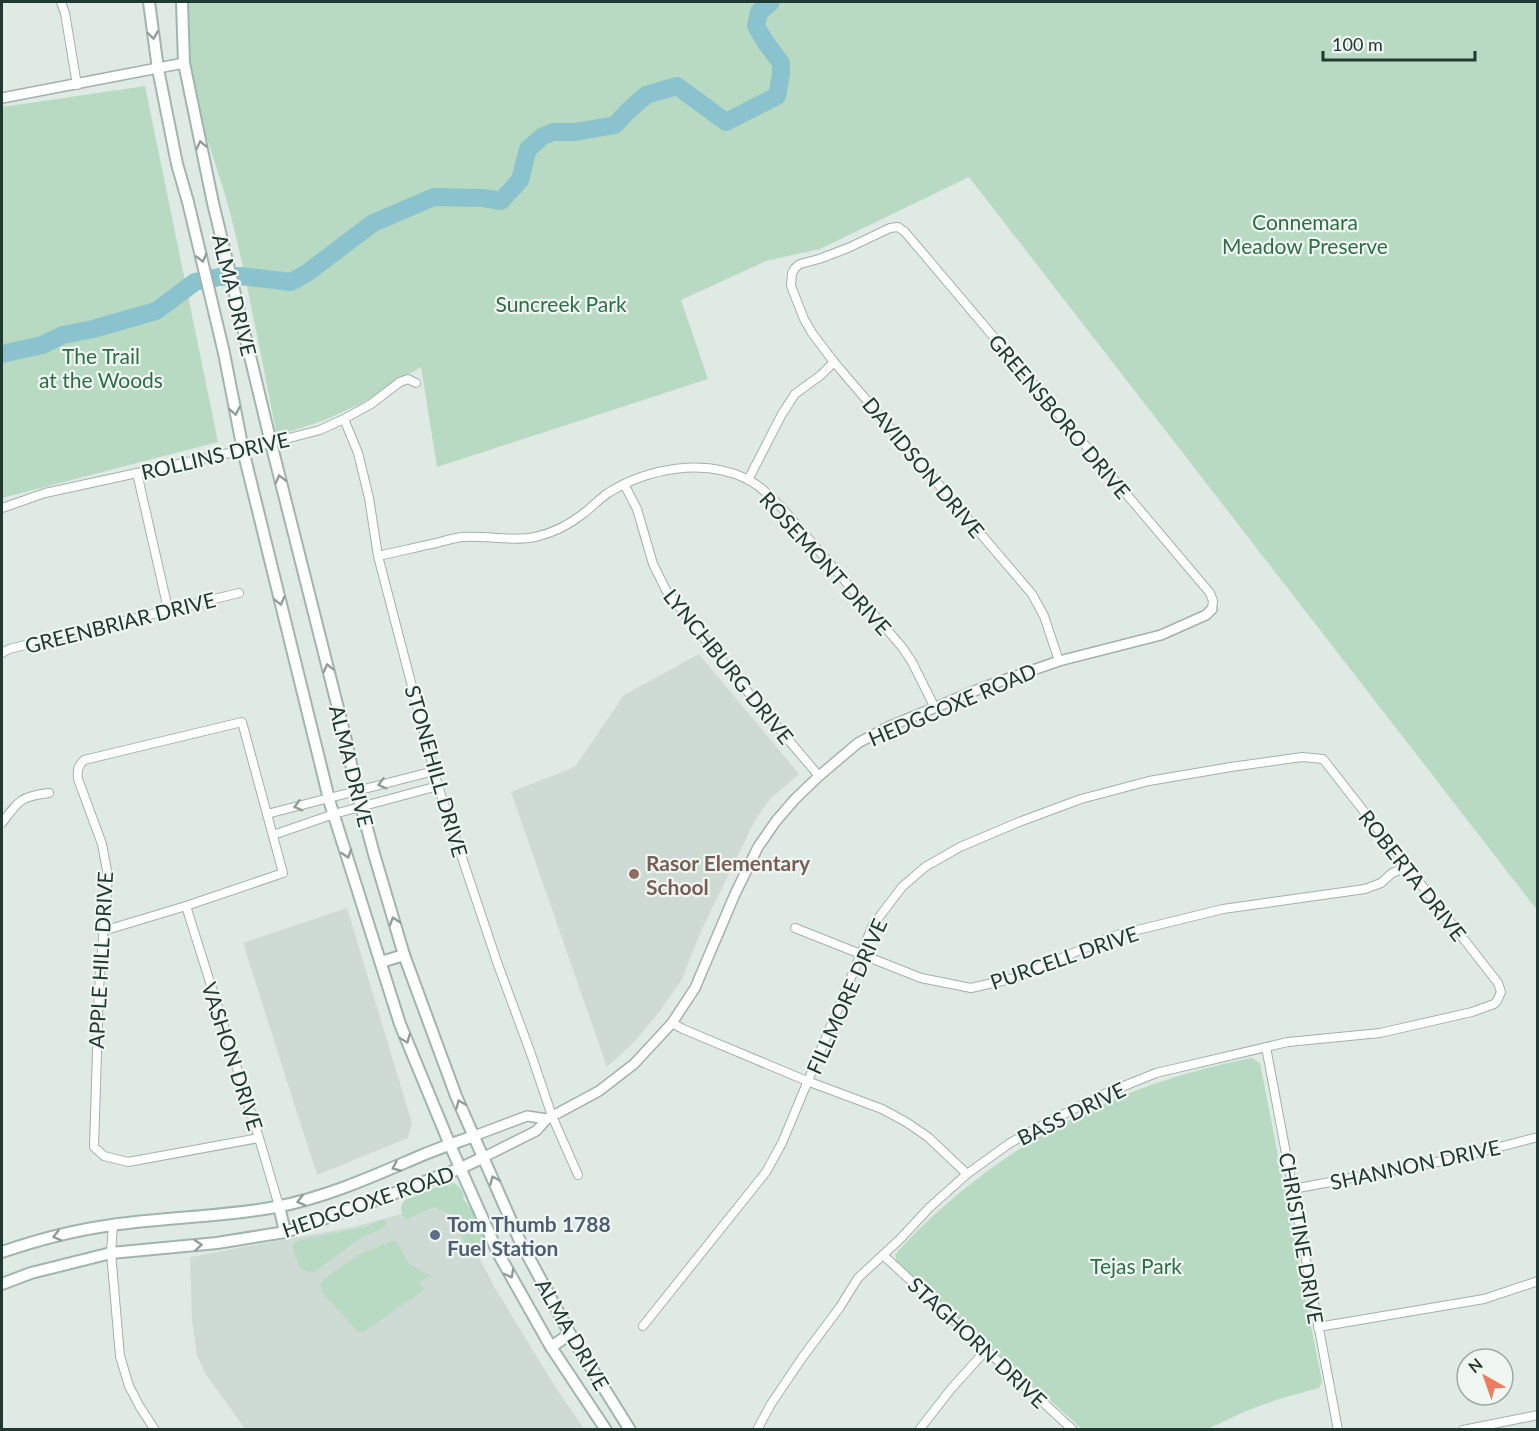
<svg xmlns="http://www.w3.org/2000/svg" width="1539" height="1431" font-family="Lato,sans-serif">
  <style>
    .built { fill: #cedad4 }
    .green { fill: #b9dac2 }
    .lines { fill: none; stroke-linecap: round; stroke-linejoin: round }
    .river { stroke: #8ac3cd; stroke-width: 18 }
    .minor-casing { stroke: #a3b1ac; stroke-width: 10 }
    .tertiary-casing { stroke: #a3b1ac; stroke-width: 12 }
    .secondary-casing { stroke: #9fb5ad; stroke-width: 14 }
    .minor { stroke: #fff; stroke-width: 8 }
    .tertiary { stroke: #fff; stroke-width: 9 }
    .secondary { stroke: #fff; stroke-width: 10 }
    .oneway { stroke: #909c99 }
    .education-dot { fill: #8d6e63; stroke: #f0f7f3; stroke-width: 2 }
    .service-dot { fill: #5c6f8a; stroke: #f0f7f3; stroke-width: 2 }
    .labels { text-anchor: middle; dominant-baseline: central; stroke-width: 4.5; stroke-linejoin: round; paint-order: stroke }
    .park-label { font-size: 21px; fill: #2e6e46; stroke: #f0f7f3 }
    .street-label { font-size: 21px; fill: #213933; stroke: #f0f7f3 }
    .education-label { font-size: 21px; font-weight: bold; fill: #785e54; stroke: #f0f7f3; text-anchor: start }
    .service-label { font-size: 21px; font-weight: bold; fill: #4e5e75; stroke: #f0f7f3; text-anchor: start }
  </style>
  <rect width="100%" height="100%" fill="#e0eae5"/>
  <g class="built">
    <path d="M699,654L799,774L770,799L755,820L702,929L682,979L660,1011L635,1041L607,1067L511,792L575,767L624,695Z"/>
    <path d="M347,908L412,1123L408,1138L317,1175L243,943Z"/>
    <path d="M446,1206L466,1233L495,1288L556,1388L584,1429H245L205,1373L197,1355L192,1320L190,1257L353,1227L427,1207Z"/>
  </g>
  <g class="green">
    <path d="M185,2H1537V910L969,177L820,249L766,261L681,300L708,379L437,467L421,367L362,403L325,420L277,436C262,362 249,289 231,216C218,165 195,114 188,61C186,42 186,21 185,2Z"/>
    <path d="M145,86L218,442L2,498V107Z"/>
    <path d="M1252,1058L1260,1063L1322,1382L1319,1388L1279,1399L1246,1411L1208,1429H1082L897,1263L895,1255L898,1251C993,1148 1115,1084 1252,1058Z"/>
    <path d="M449,1182C458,1183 461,1188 464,1196L463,1198L471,1209L485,1239L482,1247L470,1255L452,1215L435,1207L407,1219C400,1215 399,1206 405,1200Z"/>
    <path d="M382,1220H385L386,1225L384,1228L365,1235L314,1272C299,1275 294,1256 293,1244L296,1241L366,1227Z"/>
    <path d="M394,1240L397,1242L408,1263L434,1278L427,1276L419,1284L425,1288L424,1290L365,1331L358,1332L322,1292L321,1283L324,1279L358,1255Z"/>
  </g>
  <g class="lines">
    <path class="river" d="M2,354L42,345L63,335L93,329L156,311L195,282L219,277L240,276L291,282L307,273L373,223L434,197L483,198L501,201L520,180L528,149L543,136L553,132H575L615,125L628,111L646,95L677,86L726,122L777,96L781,74V63L766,43L756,26L759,12L771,2"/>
    <defs>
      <g id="minor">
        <path d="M61,2L65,13L77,85"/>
        <path d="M344,419L358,453L369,498L378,556L438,786L497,962L531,1054L552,1116L578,1175"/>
        <path d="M137,473L168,609"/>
        <path d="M748,480L782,414L795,394L821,375L834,362"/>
        <path d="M624,484L637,509L653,564L666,590L731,672L819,776"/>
        <path d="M2,508L45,493L243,450L320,430L344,419L371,404L400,382L408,379L416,383"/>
        <path d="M378,556C397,552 417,547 436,543C444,541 454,538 462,537C487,535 511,542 535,537C553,533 569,525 584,513C592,507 599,499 608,493C648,468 704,458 747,479C761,486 772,498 782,508L902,647L912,662L935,708"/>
        <path d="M2,653L9,649L239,593"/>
        <path d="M1059,661L1044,616L1032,594L834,362L812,333L804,319L791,286L792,273L795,268L800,264L819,259L848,248L890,228L898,227L905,232L1210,593L1213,601L1212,609"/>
        <path d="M267,814L434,771"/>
        <path d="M2,823C18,801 21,796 49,793"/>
        <path d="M273,835L334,814L438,786"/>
        <path d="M186,906L259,1138L279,1206"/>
        <path d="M795,928L921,978L971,988L1015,978L1113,936L1223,909L1365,889L1381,883L1392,873L1407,867"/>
        <path d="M103,931L186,906L283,873L242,722L84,760C78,766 77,770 78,779L102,844L108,876L99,988L94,1147L104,1156L128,1162L259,1138"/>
        <path d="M672,1023L683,1029L807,1081L882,1109L906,1122L928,1137L967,1174"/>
        <path d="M1266,1047L1338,1430"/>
        <path d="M1293,1189L1453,1159L1538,1137"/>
        <path d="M113,1225L111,1253L120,1356L129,1386L140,1407L155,1430"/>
        <path d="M883,1255L1073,1430"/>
        <path d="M643,1326L766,1172L782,1143L873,925L902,887L925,867L960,847L1019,822L1081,799L1149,781L1231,767L1302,757L1323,759L1498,983L1501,992L1497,1001L1494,1004L1472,1012L1380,1033L1288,1042L1156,1073L1102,1095L1050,1121L1010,1143L967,1174L930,1207L899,1240L858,1278L840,1307L802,1358L771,1404L757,1430"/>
        <path d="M1318,1327L1484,1299L1538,1281"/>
        <path d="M919,1430L951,1389L987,1349"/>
        <path d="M1463,1430L1538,1415"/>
      </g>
      <g id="tertiary">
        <path d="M2,98L184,63"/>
        <path d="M474,1136L527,1116L547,1119"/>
        <path d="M484,1157L536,1131L547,1119L599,1091L634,1064L660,1036L672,1023L695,988L735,894L758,847L776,821L795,799L819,776L858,743L888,727L984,687L1059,661L1161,635L1206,615L1212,609"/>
      </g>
      <g id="secondary">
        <path d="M149,2L158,69L177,164L188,202L224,353L243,450L330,803L400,1024L450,1145L498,1253L551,1347L606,1430"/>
        <path d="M182,2L184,63L213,203L271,443L344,732L357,791L374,854L404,955L456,1096L520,1241L570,1334L630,1430"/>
        <path d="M381,962L404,955"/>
        <path d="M279,1206L285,1232"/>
        <path d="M2,1252C37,1240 75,1230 112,1225C167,1217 222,1217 276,1207C327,1197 371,1177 418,1157C436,1149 455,1143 474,1136"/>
        <path d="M2,1284L31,1273L111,1253L217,1243L285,1232L358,1207L461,1168L484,1157"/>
        <path d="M551,1347L570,1334"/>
      </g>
    </defs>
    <use href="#minor" class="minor-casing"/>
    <use href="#tertiary" class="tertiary-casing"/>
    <use href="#secondary" class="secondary-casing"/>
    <use href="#minor" class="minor"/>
    <use href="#tertiary" class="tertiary"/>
    <use href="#secondary" class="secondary"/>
  </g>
  <defs><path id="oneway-chevron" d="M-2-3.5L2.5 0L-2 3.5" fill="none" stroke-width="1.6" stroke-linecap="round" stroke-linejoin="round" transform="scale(1.5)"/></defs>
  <g class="oneway">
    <use href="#oneway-chevron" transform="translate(153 35) rotate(82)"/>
    <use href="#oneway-chevron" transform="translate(201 145) rotate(-102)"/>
    <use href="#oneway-chevron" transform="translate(202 258) rotate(76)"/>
    <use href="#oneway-chevron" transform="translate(235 411) rotate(79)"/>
    <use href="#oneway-chevron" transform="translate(280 479) rotate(-104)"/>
    <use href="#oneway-chevron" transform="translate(280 601) rotate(76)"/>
    <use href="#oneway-chevron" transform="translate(328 668) rotate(-104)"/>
    <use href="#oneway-chevron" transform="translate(382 784) rotate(165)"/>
    <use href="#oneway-chevron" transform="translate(298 806) rotate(165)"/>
    <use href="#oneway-chevron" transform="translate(347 854) rotate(72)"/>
    <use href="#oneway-chevron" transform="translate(394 921) rotate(-107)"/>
    <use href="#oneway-chevron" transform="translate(406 1039) rotate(68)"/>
    <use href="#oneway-chevron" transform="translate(460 1104) rotate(-113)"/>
    <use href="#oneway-chevron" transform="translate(396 1167) rotate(156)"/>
    <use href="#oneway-chevron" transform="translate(494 1180) rotate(-113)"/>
    <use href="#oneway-chevron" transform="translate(301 1201) rotate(166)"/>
    <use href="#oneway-chevron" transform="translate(57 1236) rotate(166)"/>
    <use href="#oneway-chevron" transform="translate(198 1245) rotate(-5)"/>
    <use href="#oneway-chevron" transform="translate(510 1274) rotate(62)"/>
  </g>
  <circle class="education-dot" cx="634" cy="874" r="6"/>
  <circle class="service-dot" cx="435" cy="1235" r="6"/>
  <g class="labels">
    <g class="park-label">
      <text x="1305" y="221">Connemara<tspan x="1305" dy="24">Meadow Preserve</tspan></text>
      <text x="561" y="303">Suncreek Park</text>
      <text x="101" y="355">The Trail<tspan x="101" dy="24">at the Woods</tspan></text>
      <text x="1136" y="1265">Tejas Park</text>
    </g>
    <g class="street-label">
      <text transform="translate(235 295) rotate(76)">ALMA DRIVE</text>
      <text transform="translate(1060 416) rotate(50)">GREENSBORO DRIVE</text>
      <text transform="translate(215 455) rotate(-13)">ROLLINS DRIVE</text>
      <text transform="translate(924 467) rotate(50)">DAVIDSON DRIVE</text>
      <text transform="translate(826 563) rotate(48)">ROSEMONT DRIVE</text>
      <text transform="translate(120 622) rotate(-14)">GREENBRIAR DRIVE</text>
      <text transform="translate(729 666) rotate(51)">LYNCHBURG DRIVE</text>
      <text transform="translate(952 704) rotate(-23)">HEDGCOXE ROAD</text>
      <text transform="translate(352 766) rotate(76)">ALMA DRIVE</text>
      <text transform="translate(437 771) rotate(74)">STONEHILL DRIVE</text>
      <text transform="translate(1413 875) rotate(52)">ROBERTA DRIVE</text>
      <text transform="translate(1064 957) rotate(-19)">PURCELL DRIVE</text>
      <text transform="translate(100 960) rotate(-87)">APPLE HILL DRIVE</text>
      <text transform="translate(846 996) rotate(-66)">FILLMORE DRIVE</text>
      <text transform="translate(233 1056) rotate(72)">VASHON DRIVE</text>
      <text transform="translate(1071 1113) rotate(-26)">BASS DRIVE</text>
      <text transform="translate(1415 1164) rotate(-12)">SHANNON DRIVE</text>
      <text transform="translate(368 1201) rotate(-19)">HEDGCOXE ROAD</text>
      <text transform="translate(1302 1238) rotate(80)">CHRISTINE DRIVE</text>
      <text transform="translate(573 1334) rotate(60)">ALMA DRIVE</text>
      <text transform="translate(978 1342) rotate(43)">STAGHORN DRIVE</text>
    </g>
    <g class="education-label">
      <text x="646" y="862">Rasor Elementary<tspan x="646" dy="24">School</tspan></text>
    </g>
    <g class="service-label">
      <text x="447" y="1223">Tom Thumb 1788<tspan x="447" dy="24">Fuel Station</tspan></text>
    </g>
  </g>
  <rect width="1539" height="1431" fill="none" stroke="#213933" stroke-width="6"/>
  <g transform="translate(1485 1377) rotate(320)"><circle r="28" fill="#f0f7f3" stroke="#9daba6" stroke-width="1.5"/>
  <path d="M0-4.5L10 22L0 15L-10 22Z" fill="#eb7f5d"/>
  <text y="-9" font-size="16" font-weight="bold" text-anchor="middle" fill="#213933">N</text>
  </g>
  <path d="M1323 51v9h152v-9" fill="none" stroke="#213933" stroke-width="3"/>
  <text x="1332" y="51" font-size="18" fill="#213933" stroke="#f0f7f3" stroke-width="4.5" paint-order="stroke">100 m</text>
</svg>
